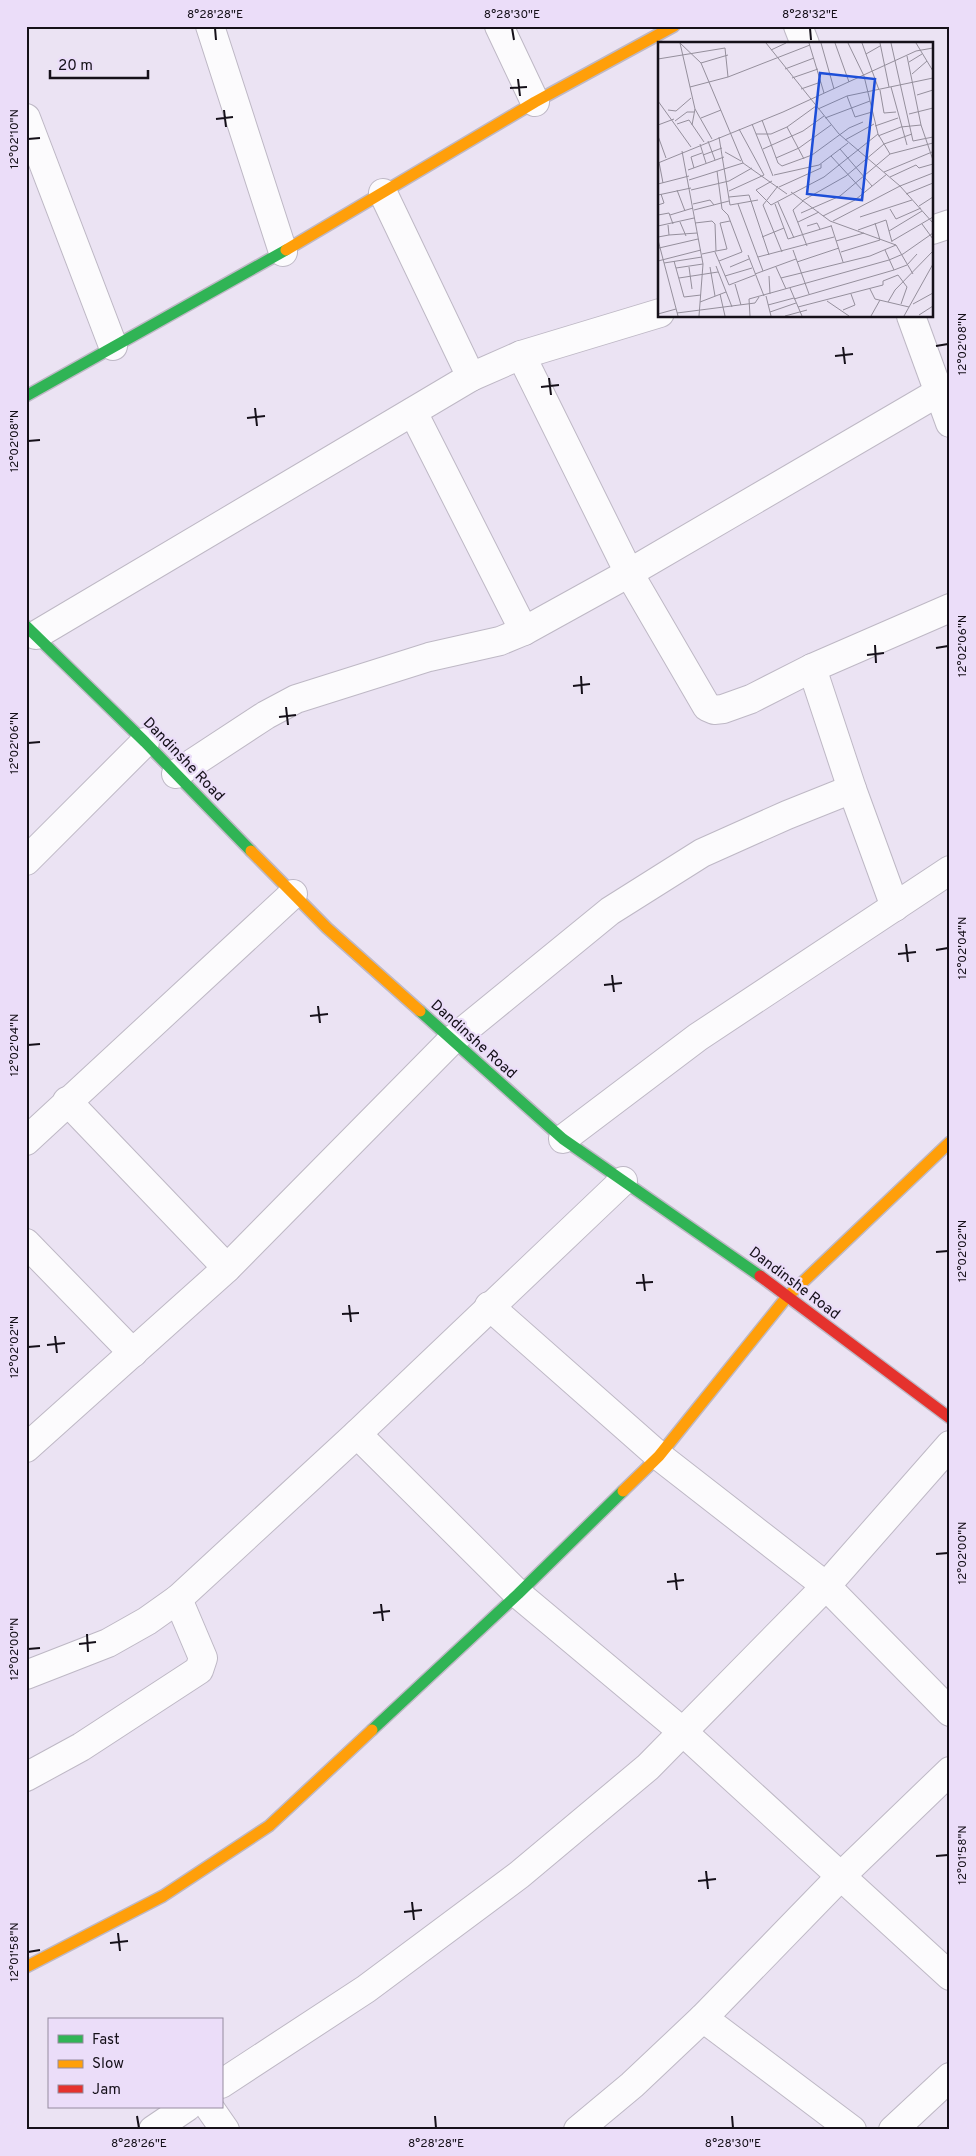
<svg xmlns="http://www.w3.org/2000/svg" width="976" height="2156" font-family="Overpass,sans-serif">
  <style>
    .lines { fill: none; stroke-linecap: round; stroke-linejoin: round }
    .street-casing { stroke: #beb8c5; stroke-width: 30 }
    .fast-casing { stroke: #beb8c5; stroke-width: 14 }
    .slow-casing { stroke: #beb8c5; stroke-width: 14 }
    .jam-casing { stroke: #beb8c5; stroke-width: 14 }
    .street { stroke: #fcfbfd; stroke-width: 28 }
    .fast { stroke: #30b455; stroke-width: 11 }
    .slow { stroke: #ff9f0a; stroke-width: 11 }
    .jam { stroke: #e5322d; stroke-width: 11 }
    .ticks { fill: none; stroke: #151019; stroke-width: 2 }
    .labels { text-anchor: middle; dominant-baseline: central; stroke-width: 4.5; stroke-linejoin: round; paint-order: stroke }
    .street-label { font-size: 15px; fill: #151019; stroke: #ebddf9 }
    .inset-road { fill: none; stroke: #958f9c; stroke-width: 1 }
    .view { fill: #1d4ed8; fill-opacity: 0.15; stroke: #1d4ed8; stroke-width: 2.5 }
    .inset-edge { fill: none; stroke: #151019; stroke-width: 2.5 }
    .neatline { fill: none; stroke: #151019; stroke-width: 2 }
    .ticks-label { font-size: 12px; text-anchor: middle; fill: #151019 }
  </style>
  <rect width="100%" height="100%" fill="#ebe3f3"/>
  <g class="lines">
    <defs>
      <g id="street">
        <path d="M210,26L283,252"/>
        <path d="M499,26L535,102"/>
        <path d="M798,26L805,44"/>
        <path d="M26,118L113,346"/>
        <path d="M383,193L471,377"/>
        <path d="M932,230L950,224"/>
        <path d="M911,316L950,423"/>
        <path d="M521,355L629,573L707,707L714,710L723,709L751,699L812,668L950,608"/>
        <path d="M413,412L524,631"/>
        <path d="M36,635L471,377L521,355L660,313"/>
        <path d="M812,668L852,789L895,907"/>
        <path d="M176,774L266,715L296,699L429,657L500,641L524,631L629,573L939,392"/>
        <path d="M26,861L145,742"/>
        <path d="M67,1101L227,1268"/>
        <path d="M563,1139L698,1037L950,870"/>
        <path d="M26,1141L293,894"/>
        <path d="M26,1243L133,1353"/>
        <path d="M489,1306L659,1456L826,1586L950,1712"/>
        <path d="M357,1434L518,1594L683,1732L950,1976"/>
        <path d="M26,1448L227,1268L451,1041L610,911L702,853L787,815L852,789"/>
        <path d="M26,1675L108,1643L147,1621L178,1599L357,1434L623,1181"/>
        <path d="M26,1777L81,1747L199,1670L203,1658L178,1599"/>
        <path d="M703,2018L852,2130"/>
        <path d="M221,2084L366,1989L519,1875L648,1767L826,1586L950,1445"/>
        <path d="M209,2107L225,2130"/>
        <path d="M153,2130L187,2107"/>
        <path d="M578,2130L632,2085L703,2018L841,1876L950,1771"/>
        <path d="M893,2130L950,2077"/>
      </g>
      <g id="fast">
        <path d="M26,396L286,250"/>
        <path d="M26,626L145,742L251,851"/>
        <path d="M420,1011L563,1139L760,1276"/>
        <path d="M372,1730L518,1594L623,1491"/>
      </g>
      <g id="slow">
        <path d="M286,250L535,102L674,26"/>
        <path d="M251,851L327,928L420,1011"/>
        <path d="M623,1491L659,1456L786,1298L950,1142"/>
        <path d="M26,1967L163,1896L269,1826L372,1730"/>
      </g>
      <path id="jam" d="M760,1276L950,1418"/>
    </defs>
    <use href="#street" class="street-casing"/>
    <use href="#fast" class="fast-casing"/>
    <use href="#slow" class="slow-casing"/>
    <use href="#jam" class="jam-casing"/>
    <use href="#street" class="street"/>
    <use href="#fast" class="fast"/>
    <use href="#slow" class="slow"/>
    <use href="#jam" class="jam"/>
  </g>
  <path class="ticks" d="M215,28L216,40M512,28L514,40M810,28L811,40M518,79L520,96M510,88L527,87M224,110L226,127M216,119L233,117M28,139L40,138M936,346L948,344M843,347L845,364M835,356L853,354M549,378L551,395M541,387L559,385M255,408L257,426M247,418L265,416M28,441L40,440M875,645L876,663M936,648L948,646M867,655L884,653M581,676L582,694M573,686L590,684M286,707L288,725M279,717L296,715M28,743L40,742M906,944L908,962M936,950L948,948M898,954L916,952M612,975L614,992M604,985L622,983M318,1006L320,1023M310,1016L328,1014M28,1045L40,1044M936,1252L948,1251M643,1274L645,1291M636,1283L653,1282M349,1305L351,1322M342,1314L359,1313M55,1336L57,1353M47,1345L65,1343M28,1347L40,1346M936,1554L948,1553M675,1573L677,1590M667,1582L684,1580M381,1604L383,1621M373,1613L390,1611M87,1634L88,1652M79,1644L96,1642M28,1649L40,1648M936,1856L948,1855M706,1871L708,1889M698,1881L716,1879M412,1902L414,1920M404,1912L422,1910M118,1933L120,1951M110,1943L128,1941M28,1952L40,1950M137,2116L139,2128M435,2116L436,2128M732,2116L733,2128"/>
  <g class="labels">
    <g class="street-label">
      <text transform="translate(183 760) rotate(46)">Dandinshe Road</text>
      <text transform="translate(473 1040) rotate(42)">Dandinshe Road</text>
      <text transform="translate(794 1284) rotate(37)">Dandinshe Road</text>
    </g>
  </g>
  <g transform="translate(658 42)">
    <rect width="275" height="275" fill="#ebe3f3"/>
    <path class="inset-road" d="M22,1L43,21L85,121L129,152M22,1L37,67L34,83M108,1L181,92L242,144L275,181M151,1L166,51M163,1L176,47M177,1L191,40M190,1L206,34L220,92L232,112M204,1L221,48M222,1L231,45M233,1L255,99L275,95M258,1L275,29M113,8L128,1M208,12L222,4M249,14L263,83L275,118M0,17L67,6L70,35M251,20L264,12M43,21L70,13M127,27L156,16M254,32L269,19M134,36L160,27M32,45L70,35L152,3M233,45L249,103M143,47L163,40M222,48L226,71L238,70M259,53L275,48M189,54L197,75L214,70M0,59L33,105M37,67L54,97M160,67L189,54L275,36M10,68L18,69L33,56M251,72L275,66M43,76L63,68M167,76L212,59M104,78L120,121L124,124L154,113L191,86L205,80M17,79L29,70H36M19,82L31,78L46,100M94,82L115,134M0,83L16,77M217,84L240,76M129,85L146,117M98,92H113L129,85L158,64M0,94L8,116M220,94L243,85L263,83M61,95L72,163L100,158M187,98L216,82M50,99L57,118M42,102L48,121M105,107L145,89L166,74M182,107L214,144M24,109L45,222L41,274M67,110L83,119M45,113L64,106M173,114L206,150M118,116L141,106L173,83M1,120L5,141M0,121L125,70L258,9L275,6M36,126L33,115L44,111M30,128L66,115M59,129L64,167L70,173L84,210L61,219M226,130L274,110M116,133L161,123L190,101M232,135L258,123L261,126L275,122M31,138L85,121M114,139L98,148L113,163L166,135L220,92M0,142L31,134M120,144L105,163L124,210M121,145L163,126V122M19,148L27,169M33,148L71,139L94,126M71,149L106,133L81,87M133,150L172,179L238,203L255,232M248,152L275,141M0,153L33,146M71,155L91,153L111,213M144,159L188,134L226,102L254,92M145,159L135,168L149,204M120,160L136,196M35,162L52,158L56,163M80,162L105,229M117,162L130,197L173,184M0,163L6,161L3,152M261,164L275,155M232,167L238,177L263,166M36,168L71,159M143,171L182,154L232,112L275,101M0,173L11,171L15,182M12,173L35,166M165,174L197,158L229,132M202,175L254,158M175,179L242,144L275,131M22,180L28,194M140,180L161,170M37,181L54,179L57,182L58,209L44,212M217,181L222,198M264,182L275,197M173,183L185,220M0,184L36,176M149,184L159,181L162,187M200,188L228,178L234,200M231,189L264,169M11,193L39,191M0,195L11,193L10,183M104,195L126,186M0,198L20,274M178,199L206,191M234,199L275,175M1,206L40,197M135,208L151,252M227,208L236,228M58,209L69,207L62,181L72,179M57,210L71,243L97,233M183,210L222,198M90,213L106,254M100,215L176,195M0,219L43,208M16,219L26,255L43,253M139,220L181,206M6,221L44,215M58,224L74,265M31,225L34,247M52,225L57,254M72,225L91,217M118,225L128,247M18,226L45,222M97,232L138,217M67,234L94,226M111,234L112,252M21,236L60,230M123,236L212,214L238,203M77,242L83,263M132,246L144,274M212,247L217,257L251,265M62,252L67,274M108,254L113,274M136,257L236,228L249,223L259,212M169,259L191,274M42,260L68,250M230,260L237,248L275,209M255,262L275,251M110,263L136,256M140,265L225,243V239L240,233L249,245L243,262M185,268L197,263L193,252M112,270L138,261M19,271L97,261L101,255M0,272L18,267M261,273L275,264M92,274L91,257L231,218L245,212L275,191M127,274L149,268M213,274L222,258M246,274L275,222"/>
    <path class="view" d="M162,31L217,37L204,158L149,152Z"/>
    <rect width="275" height="275" class="inset-edge"/>
  </g>
  <rect width="976" height="2156" fill="none" stroke="#ebddf9" stroke-width="55"/>
  <rect x="48" y="2018" width="175" height="90" fill="#ebddf9" stroke="#958b9f"/>
  <rect x="58" y="2035" width="25" height="8" fill="#30b455" stroke="#958b9f"/>
  <text x="92" y="2044" font-size="15" fill="#151019">Fast</text>
  <rect x="58" y="2060" width="25" height="8" fill="#ff9f0a" stroke="#958b9f"/>
  <text x="92" y="2068" font-size="15" fill="#151019">Slow</text>
  <rect x="58" y="2085" width="25" height="8" fill="#e5322d" stroke="#958b9f"/>
  <text x="92" y="2094" font-size="15" fill="#151019">Jam</text>
  <path d="M50 70v8h98v-8" fill="none" stroke="#151019" stroke-width="2.5"/>
  <text x="58" y="70" font-size="15" fill="#151019" stroke="#ebddf9" stroke-width="4" paint-order="stroke">20 m</text>
  <rect x="28" y="28" width="920" height="2100" class="neatline"/>
  <g class="ticks-label">
    <text x="215" y="18">8°28'28"E</text>
    <text x="512" y="18">8°28'30"E</text>
    <text x="810" y="18">8°28'32"E</text>
    <text transform="translate(14 139) rotate(-90)" y="4">12°02'10"N</text>
    <text transform="translate(962 344) rotate(-90)" y="4">12°02'08"N</text>
    <text transform="translate(14 441) rotate(-90)" y="4">12°02'08"N</text>
    <text transform="translate(962 646) rotate(-90)" y="4">12°02'06"N</text>
    <text transform="translate(14 743) rotate(-90)" y="4">12°02'06"N</text>
    <text transform="translate(962 948) rotate(-90)" y="4">12°02'04"N</text>
    <text transform="translate(14 1045) rotate(-90)" y="4">12°02'04"N</text>
    <text transform="translate(962 1251) rotate(-90)" y="4">12°02'02"N</text>
    <text transform="translate(14 1347) rotate(-90)" y="4">12°02'02"N</text>
    <text transform="translate(962 1553) rotate(-90)" y="4">12°02'00"N</text>
    <text transform="translate(14 1649) rotate(-90)" y="4">12°02'00"N</text>
    <text transform="translate(962 1855) rotate(-90)" y="4">12°01'58"N</text>
    <text transform="translate(14 1952) rotate(-90)" y="4">12°01'58"N</text>
    <text x="139" y="2147">8°28'26"E</text>
    <text x="436" y="2147">8°28'28"E</text>
    <text x="733" y="2147">8°28'30"E</text>
  </g>
</svg>
